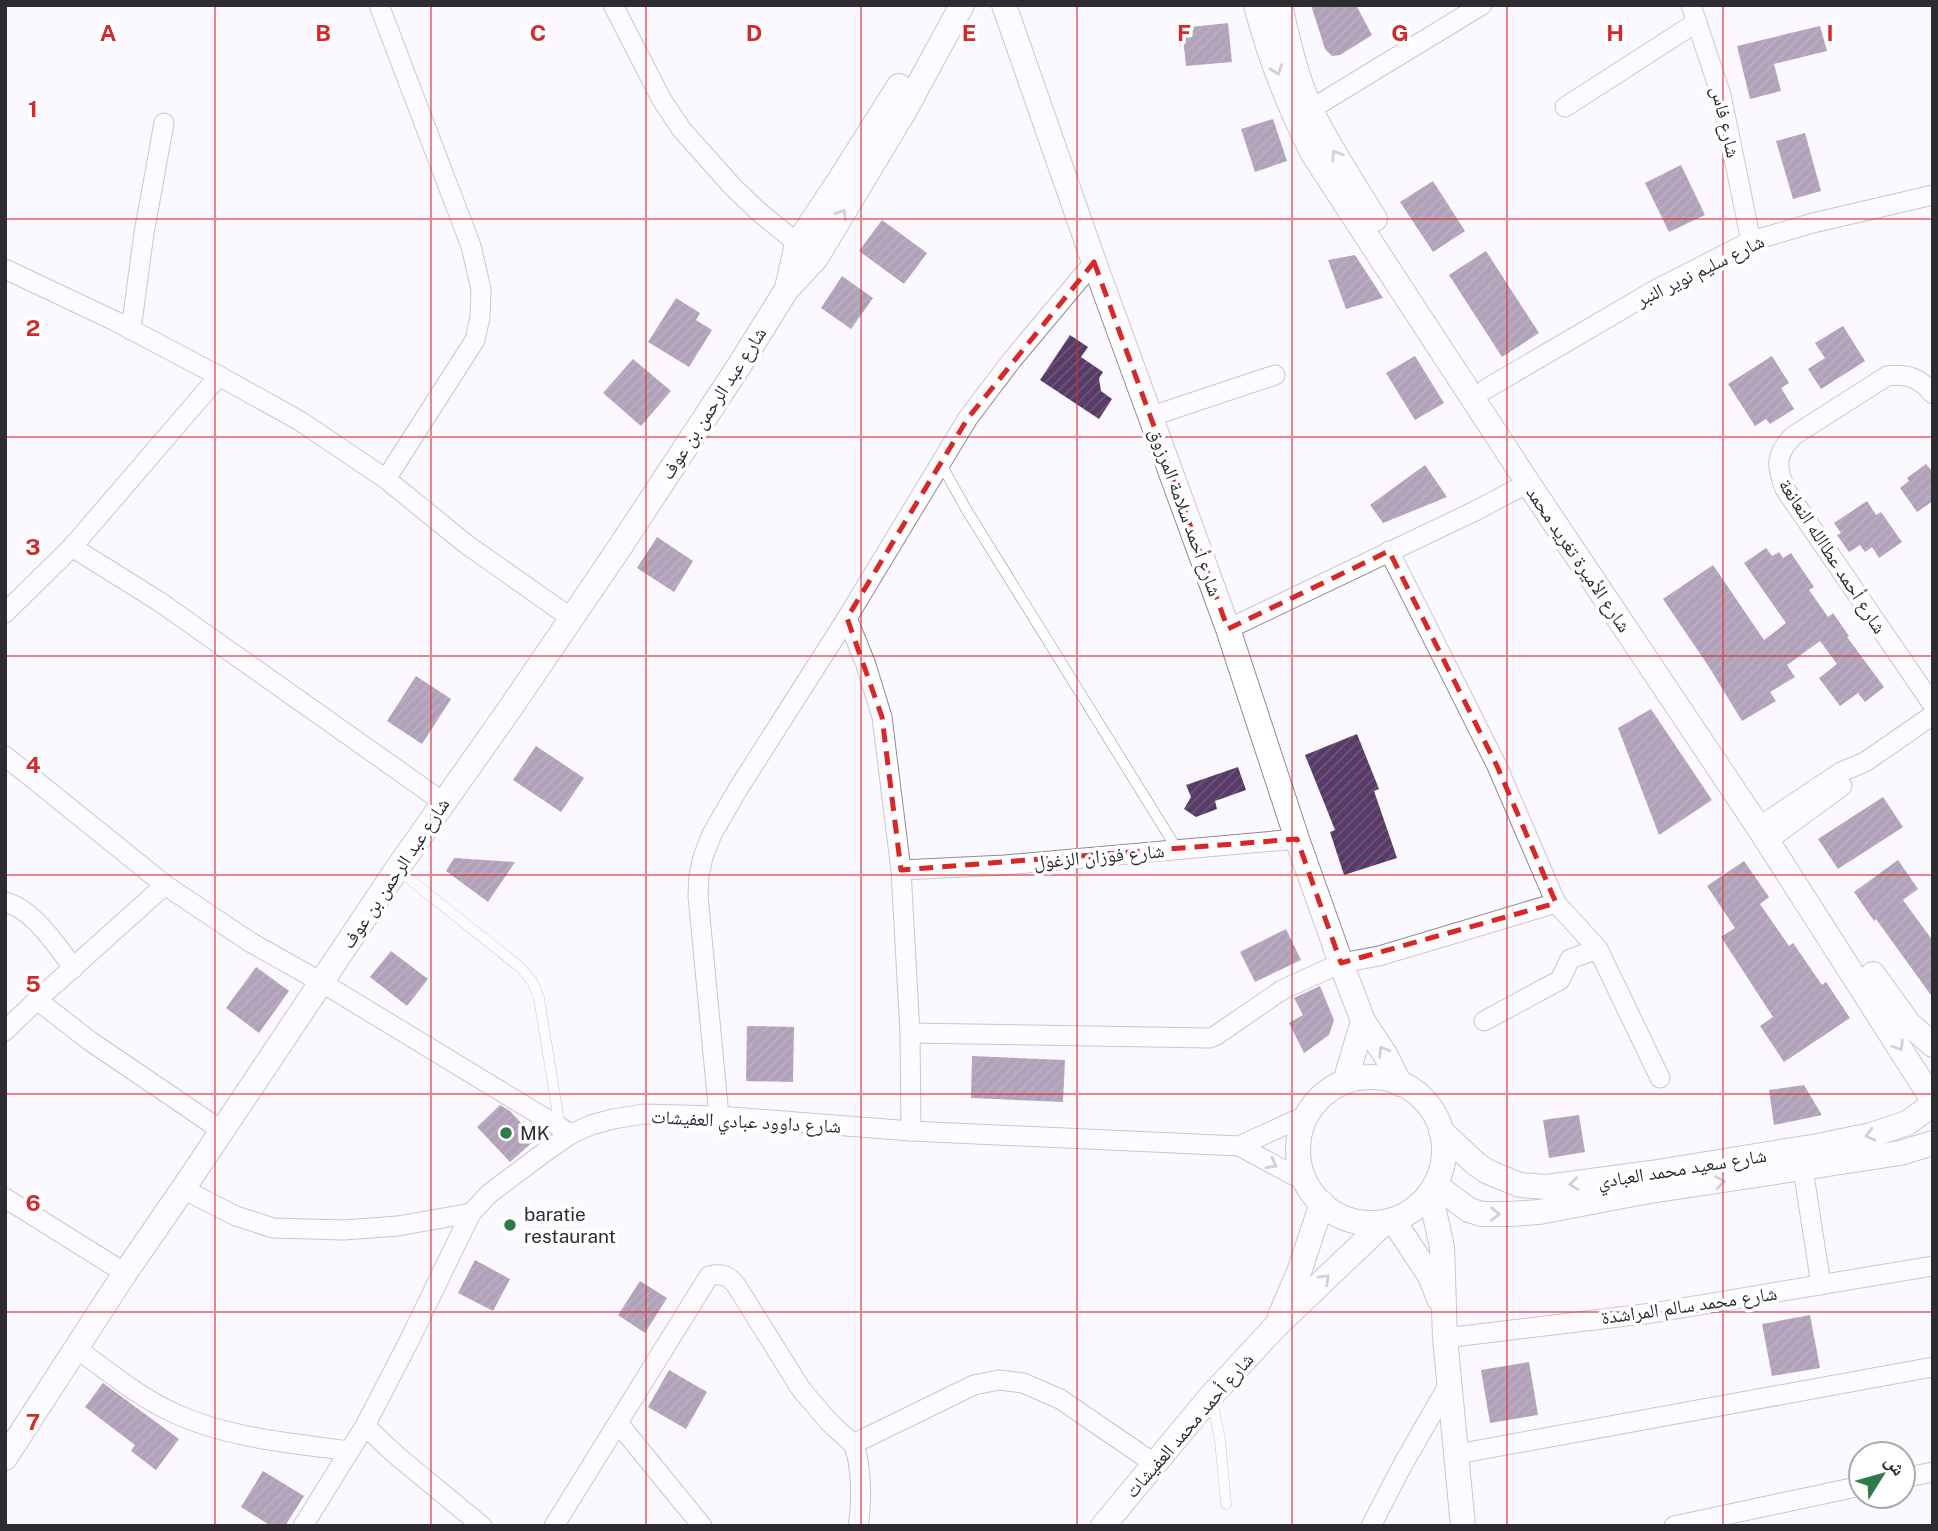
<svg xmlns="http://www.w3.org/2000/svg" width="1938" height="1531" font-family="'Public Sans','Noto Naskh Arabic',sans-serif">
  <style>
    .building { fill: url(#building-hatch) }
    .lines { fill: none; stroke-linecap: round; stroke-linejoin: round }
    .service-casing { stroke: #908a93; stroke-width: 11 }
    .minor-casing { stroke: #908a93; stroke-width: 21 }
    .tertiary-casing { stroke: #908a93; stroke-width: 26 }
    .service { stroke: #fff; stroke-width: 10 }
    .minor { stroke: #fff; stroke-width: 19 }
    .tertiary { stroke: #fff; stroke-width: 24 }
    .oneway { stroke: #a1a0a2 }
    .marked { fill: none; stroke: #d62828; stroke-width: 5; stroke-dasharray: 14 9; stroke-linejoin: round }
    .grid { fill: none; stroke: #d62828; stroke-width: 2; stroke-opacity: 0.55 }
    .poi-dot { fill: #2e7a49; stroke: #fff; stroke-width: 2.5 }
    .labels { text-anchor: middle; dominant-baseline: central; stroke-width: 7; stroke-linejoin: round; paint-order: stroke }
    .street-label { font-size: 19px; fill: #2e2c30; stroke: #fff }
    .poi-label { font-size: 19px; fill: #2e2c30; stroke: #fff; text-anchor: start }
    .grid-label { font-size: 23px; text-anchor: middle; font-weight: bold; fill: #d62828; stroke: #fff; stroke-width: 7; stroke-linejoin: round; paint-order: stroke }
  </style>
  <defs>
    <pattern id="building-hatch" width="6" height="6" patternUnits="userSpaceOnUse" patternTransform="scale(1.75)"><rect width="6" height="6" fill="#583a67"/><path d="M-1 1l2-2M0 6l6-6M5 7l2-2" fill="none" stroke="#6d5579"/></pattern>
  </defs>
  <rect width="100%" height="100%" fill="#fcf8ff"/>
  <g class="building">
    <path d="M1311,5H1356L1372,35L1340,55L1332,56L1325,49Z"/>
    <path d="M1228,23L1232,62L1186,66L1182,28Z"/>
    <path d="M1820,26L1827,51L1774,64L1781,91L1750,99L1737,46Z"/>
    <path d="M1273,119L1287,161L1255,172L1241,129Z"/>
    <path d="M1805,133L1821,191L1793,199L1776,141Z"/>
    <path d="M1681,165L1705,215L1669,232L1645,183Z"/>
    <path d="M1433,181L1465,231L1433,252L1400,202Z"/>
    <path d="M882,220L927,253L904,284L859,251Z"/>
    <path d="M1486,251L1539,333L1502,357L1449,275Z"/>
    <path d="M1355,255L1383,298L1346,309L1328,260Z"/>
    <path d="M842,276L873,298L851,329L821,308Z"/>
    <path d="M676,298L700,313L696,320L712,330L689,367L648,342Z"/>
    <path d="M1843,326L1865,361L1821,389L1808,369L1825,358L1815,343Z"/>
    <path d="M1070,335L1088,347L1081,357L1103,372L1099,378L1101,391L1112,399L1099,419L1040,380Z"/>
    <path d="M1415,356L1444,403L1415,420L1386,373Z"/>
    <path d="M1772,356L1789,383L1781,388L1794,409L1770,424L1766,419L1755,426L1728,384Z"/>
    <path d="M633,359L671,391L641,426L603,393Z"/>
    <path d="M1926,464L1933,472V501L1917,512L1900,488L1909,481L1907,478Z"/>
    <path d="M1425,465L1447,497L1383,523L1370,505Z"/>
    <path d="M1867,501L1876,515L1881,512L1902,542L1879,558L1872,547L1865,552L1860,545L1849,552L1837,535L1841,533L1834,523Z"/>
    <path d="M657,537L693,561L674,592L637,568Z"/>
    <path d="M1766,548L1772,556L1779,552L1783,558L1791,553L1814,587L1809,590L1828,617L1833,613L1849,636L1847,637L1884,687L1865,702L1858,693L1840,706L1819,678L1837,664L1820,641L1787,665L1795,677L1770,692L1776,701L1742,721L1709,667L1663,599L1713,565L1764,640L1786,623L1744,563Z"/>
    <path d="M416,676L451,699L422,744L387,721Z"/>
    <path d="M1651,709L1712,800L1659,835L1618,728Z"/>
    <path d="M1357,734L1379,789L1374,791L1397,858L1344,875L1330,832L1335,830L1305,755Z"/>
    <path d="M536,746L584,778L561,812L513,780Z"/>
    <path d="M1238,767L1246,790L1215,801L1217,809L1196,817L1184,809L1191,797L1186,785Z"/>
    <path d="M1883,797L1903,827L1838,869L1818,839Z"/>
    <path d="M454,858L515,862L488,902L446,871Z"/>
    <path d="M1898,860L1918,889L1903,900L1933,941V998L1876,919L1874,921L1854,892Z"/>
    <path d="M1744,861L1769,897L1760,904L1789,946L1793,943L1822,985L1826,982L1850,1018L1784,1062L1760,1026L1773,1017L1721,937L1735,928L1707,886Z"/>
    <path d="M1286,929L1301,960L1255,982L1240,952Z"/>
    <path d="M391,951L428,979L407,1006L370,977Z"/>
    <path d="M256,967L289,991L259,1033L226,1008Z"/>
    <path d="M1320,986L1334,1020L1329,1035L1304,1053L1289,1023L1303,1015L1294,998Z"/>
    <path d="M747,1026L794,1027L793,1082L746,1081Z"/>
    <path d="M972,1056L1065,1060L1063,1102L971,1098Z"/>
    <path d="M1804,1085L1822,1115L1774,1125L1769,1090Z"/>
    <path d="M500,1105L510,1111L536,1139L510,1162L477,1127Z"/>
    <path d="M1579,1115L1585,1152L1549,1158L1543,1120Z"/>
    <path d="M475,1260L510,1279L493,1311L458,1293Z"/>
    <path d="M640,1281L667,1298L645,1333L618,1315Z"/>
    <path d="M1810,1315L1820,1368L1772,1376L1762,1324Z"/>
    <path d="M1529,1362L1538,1415L1490,1423L1481,1370Z"/>
    <path d="M669,1370L707,1392L686,1429L648,1407Z"/>
    <path d="M103,1383L179,1439L156,1470L131,1451L135,1445L85,1407Z"/>
    <path d="M263,1471L304,1496L285,1526H271L241,1507Z"/>
  </g>
  <g class="lines">
    <defs>
      <g id="service">
        <path d="M941,464L966,509L1177,849"/>
        <path d="M397,869L521,968L532,981L539,998L560,1127"/>
        <path d="M1212,1400L1220,1440L1226,1504"/>
      </g>
      <g id="minor">
        <path d="M379,5L471,246L481,289L480,317L475,340L386,479"/>
        <path d="M613,5L662,100L682,130L733,187L759,212L807,251"/>
        <path d="M1691,5L1721,95L1751,241"/>
        <path d="M1565,107L1697,22"/>
        <path d="M1311,109L1482,5"/>
        <path d="M5,269L115,321L219,376L300,421L386,479L466,544L571,618"/>
        <path d="M131,330L144,233L164,123"/>
        <path d="M1486,389L1655,290L1751,241L1813,223L1933,195"/>
        <path d="M1933,394C1920,378 1907,373 1887,376L1793,436C1775,455 1776,466 1785,489L1933,705"/>
        <path d="M1152,416L1275,375"/>
        <path d="M72,547L160,602L443,802"/>
        <path d="M1389,551L1497,766L1556,903L1598,949L1660,1078"/>
        <path d="M5,613L72,547L219,376"/>
        <path d="M847,618L865,662L882,717L901,870L910,1033L911,1131"/>
        <path d="M1228,629L1475,511L1528,483"/>
        <path d="M5,756L165,885L250,942L321,982L571,1134"/>
        <path d="M1769,820L1841,772L1865,762L1933,715"/>
        <path d="M1778,833L1842,786"/>
        <path d="M901,870L1005,865L1297,839"/>
        <path d="M165,885L37,1000L90,1041L221,1130"/>
        <path d="M5,902C35,910 55,945 74,968"/>
        <path d="M1484,1021L1560,980L1570,959L1598,949"/>
        <path d="M5,1031L37,1000"/>
        <path d="M910,1033L1210,1038L1215,1036L1282,990L1341,963L1379,956L1556,903"/>
        <path d="M719,1116L698,896L699,875L703,857L712,834L738,789L847,618L968,418L1012,360L1094,262"/>
        <path d="M1239,1146L1306,1182"/>
        <path d="M1803,1169L1821,1285"/>
        <path d="M183,1189L236,1216L273,1228L344,1230L398,1226L471,1213"/>
        <path d="M5,1198L125,1273"/>
        <path d="M1445,1338L1652,1313L1933,1266"/>
        <path d="M77,1349C109,1372 140,1398 176,1414C229,1438 291,1443 348,1451"/>
        <path d="M618,1423L702,1526"/>
        <path d="M365,1426L396,1455L482,1526"/>
        <path d="M1457,1454L1933,1367"/>
        <path d="M1903,1478L1933,1472"/>
        <path d="M303,1526L365,1426L409,1341L471,1213L490,1193L545,1152L571,1134L591,1125L613,1119L644,1114L719,1116L911,1131L1239,1146L1307,1115"/>
        <path d="M554,1526L709,1276C722,1273 728,1275 736,1285L801,1389L829,1422L853,1444"/>
        <path d="M858,1526C862,1505 862,1463 853,1444L974,1385L999,1380L1023,1383L1060,1399L1155,1464"/>
        <path d="M1371,1526L1402,1466L1449,1384"/>
        <path d="M1674,1526L1861,1486"/>
      </g>
      <g id="tertiary">
        <path d="M1004,5L1094,262L1228,629L1297,839L1341,963L1363,1021L1386,1056L1400,1084"/>
        <path d="M1256,5C1269,56 1289,106 1313,154L1528,483L1759,828L1931,1097"/>
        <path d="M1280,5C1288,41 1296,77 1311,110C1329,148 1353,183 1375,219"/>
        <path d="M787,288L797,244L839,181L899,86"/>
        <path d="M1873,974L1909,1024L1933,1045"/>
        <circle cx="1371" cy="1150" r="73"/>
        <path d="M1345,1082L1363,1021"/>
        <path d="M1441,1131L1476,1164L1488,1172L1520,1185L1547,1187L1651,1173L1818,1146L1871,1135L1907,1123L1931,1106"/>
        <path d="M1435,1185L1469,1210L1482,1214H1510L1539,1212L1644,1192L1900,1153L1933,1143"/>
        <path d="M1430,1193L1442,1247L1445,1338L1463,1526"/>
        <path d="M1393,1220L1430,1276L1439,1299"/>
        <path d="M1280,1316L1299,1272L1322,1203"/>
        <path d="M5,1458L125,1273L183,1189L397,869L509,710L618,550L739,366L787,289L816,258L905,110L962,5"/>
        <path d="M1103,1526L1211,1396L1276,1326L1385,1222"/>
      </g>
    </defs>
    <use href="#service" class="service-casing"/>
    <use href="#minor" class="minor-casing"/>
    <use href="#tertiary" class="tertiary-casing"/>
    <use href="#service" class="service"/>
    <use href="#minor" class="minor"/>
    <use href="#tertiary" class="tertiary"/>
  </g>
  <defs><path id="oneway-chevron" d="M-2-3.5L2.5 0L-2 3.5" fill="none" stroke-width="1.6" stroke-linecap="round" stroke-linejoin="round" transform="scale(1.75)"/></defs>
  <g class="oneway">
    <use href="#oneway-chevron" transform="translate(1277 70) rotate(70)"/>
    <use href="#oneway-chevron" transform="translate(1336 155) rotate(-122)"/>
    <use href="#oneway-chevron" transform="translate(842 214) rotate(-59)"/>
    <use href="#oneway-chevron" transform="translate(1899 1046) rotate(58)"/>
    <use href="#oneway-chevron" transform="translate(1383 1051) rotate(-122)"/>
    <use href="#oneway-chevron" transform="translate(1870 1135) rotate(166)"/>
    <use href="#oneway-chevron" transform="translate(1272 1164) rotate(29)"/>
    <use href="#oneway-chevron" transform="translate(1720 1182) rotate(-8)"/>
    <use href="#oneway-chevron" transform="translate(1574 1184) rotate(173)"/>
    <use href="#oneway-chevron" transform="translate(1495 1214) rotate(1)"/>
    <use href="#oneway-chevron" transform="translate(1325 1279) rotate(-44)"/>
  </g>
  <path d="M0 0H1938V1531H0ZM1094,262L1228,629L1389,551L1497,766L1556,903L1341,963L1297,839L901,870L882,717L847,618L968,418Z" fill="#fcf8ff" fill-opacity=".55" fill-rule="evenodd"/>
  <path class="marked" d="M1094,262L1228,629L1389,551L1497,766L1556,903L1341,963L1297,839L901,870L882,717L847,618L968,418Z"/>
  <path class="grid" d="M215,5V1526M431,5V1526M646,5V1526M861,5V1526M1077,5V1526M1292,5V1526M1507,5V1526M1723,5V1526M5,219H1933M5,437H1933M5,656H1933M5,875H1933M5,1094H1933M5,1312H1933"/>
  <g class="poi-dot">
    <circle cx="506" cy="1133" r="7"/>
    <circle cx="510" cy="1225" r="7"/>
  </g>
  <g class="labels">
    <g class="street-label">
      <text transform="translate(1726 122) rotate(77)">شارع فاس</text>
      <text transform="translate(1700 270) rotate(-26)">شارع سليم نوير النبر</text>
      <text transform="translate(713 403) rotate(-57)">شارع عبد الرحمن بن عوف</text>
      <text transform="translate(1186 512) rotate(70)">شارع أحمد سلامة المرزوق</text>
      <text transform="translate(1833 556) rotate(57)">شارع أحمد عطاالله النعانعة</text>
      <text transform="translate(1579 559) rotate(56)">شارع الأميرة تغريد محمد</text>
      <text transform="translate(1099 856) rotate(-5)">شارع فوزان الزغول</text>
      <text transform="translate(395 873) rotate(-56)">شارع عبد الرحمن بن عوف</text>
      <text transform="translate(746 1121) rotate(3)">شارع داوود عبادي العفيشات</text>
      <text transform="translate(1682 1168) rotate(-9)">شارع سعيد محمد العبادي</text>
      <text transform="translate(1689 1305) rotate(-8)">شارع محمد سالم المراشدة</text>
      <text transform="translate(1189 1425) rotate(-49)">شارع أحمد محمد العفيشات</text>
    </g>
    <g class="poi-label">
      <text x="520" y="1133">MK</text>
      <text x="524" y="1214">baratie<tspan x="524" dy="22">restaurant</tspan></text>
    </g>
  </g>
  <g class="grid-label">
    <text x="108" y="41">A</text>
    <text x="323" y="41">B</text>
    <text x="538" y="41">C</text>
    <text x="754" y="41">D</text>
    <text x="969" y="41">E</text>
    <text x="1184" y="41">F</text>
    <text x="1400" y="41">G</text>
    <text x="1615" y="41">H</text>
    <text x="1830" y="41">I</text>
    <text x="33" y="117">1</text>
    <text x="33" y="336">2</text>
    <text x="33" y="555">3</text>
    <text x="33" y="773">4</text>
    <text x="33" y="992">5</text>
    <text x="33" y="1211">6</text>
    <text x="33" y="1430">7</text>
  </g>
  <rect width="1938" height="1531" fill="none" stroke="#2e2c30" stroke-width="14"/>
  <g transform="translate(1882 1475) rotate(53)"><circle r="33" fill="#ffffff" stroke="#ababac" stroke-width="2"/>
  <path d="M0-5L12 26L0 18L-12 26Z" fill="#2e7a49"/>
  <text y="-10" font-size="19" font-weight="bold" text-anchor="middle" fill="#2e2c30">ش</text>
  </g>
</svg>
